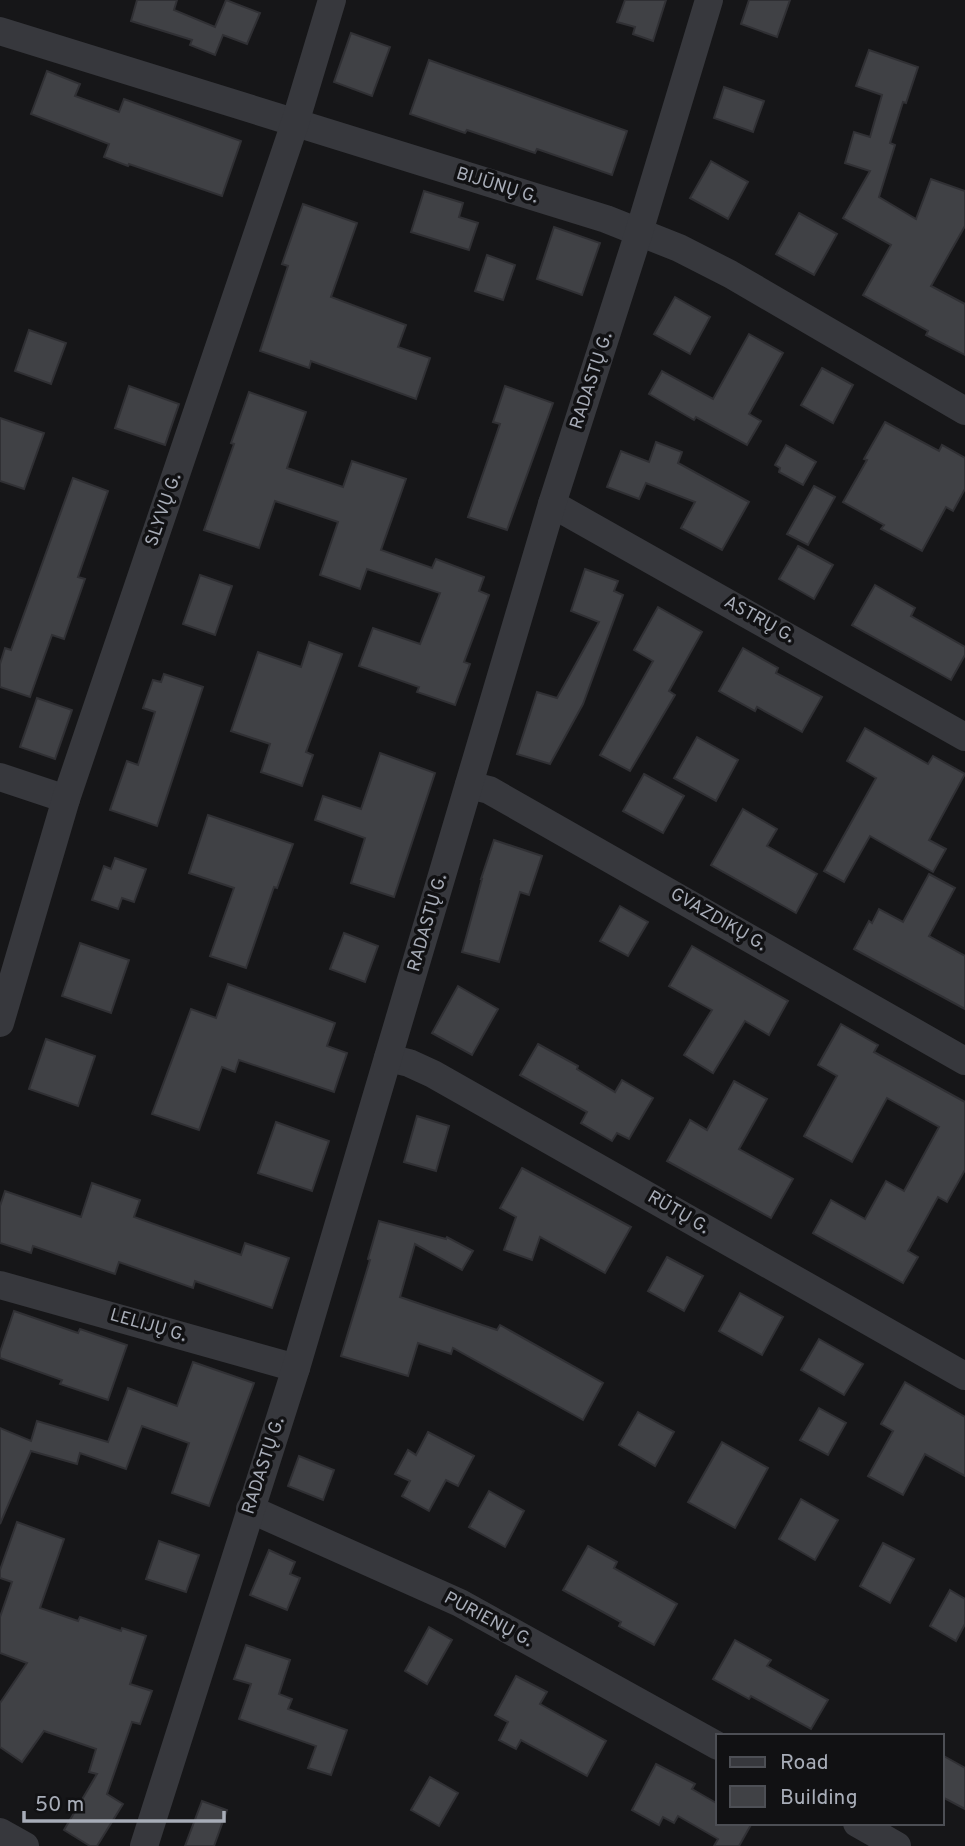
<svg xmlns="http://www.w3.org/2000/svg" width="965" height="1846" font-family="Overpass,sans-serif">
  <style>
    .building { fill: #404145; stroke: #303034; stroke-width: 2 }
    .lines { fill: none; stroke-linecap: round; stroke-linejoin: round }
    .minor { stroke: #37383d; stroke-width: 28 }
    .labels { text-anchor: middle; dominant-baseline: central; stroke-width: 7; stroke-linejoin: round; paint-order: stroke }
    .street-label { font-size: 18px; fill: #a8adb8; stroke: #111113 }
  </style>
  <rect width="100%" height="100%" fill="#161618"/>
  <g class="building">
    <path d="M137,0H177L174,10L215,27L226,0L260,13L247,44L223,35L215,55L190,45L192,40L131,21Z"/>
    <path d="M625,0H666L653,41L633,34L635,27L617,22Z"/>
    <path d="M749,0H790L777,37L741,24Z"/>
    <path d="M351,33L390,47L372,96L334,82Z"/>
    <path d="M869,50L918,67L906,103L903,102L890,143L895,145L879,197L916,219L931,179L965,191V226L931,286L965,304V355L926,335L928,331L863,295L891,245L843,218L870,171L845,163L854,132L870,137L882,95L856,86Z"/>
    <path d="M429,60L627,131L612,175L537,149L535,153L467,130L465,133L410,114Z"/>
    <path d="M47,71L80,84L75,96L119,112L124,99L241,141L222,196L129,164L128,166L104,157L109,144L31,114Z"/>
    <path d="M724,87L764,101L753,132L714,118Z"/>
    <path d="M711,161L748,182L728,219L690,198Z"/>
    <path d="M424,191L463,203L459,217L478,223L469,250L411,232Z"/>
    <path d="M303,204L357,223L331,297L406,325L398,347L430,358L416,399L311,361L309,368L260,351L288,266L282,264Z"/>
    <path d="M799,213L837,234L814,275L776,254Z"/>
    <path d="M554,227L600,243L582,295L537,279Z"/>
    <path d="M487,255L515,265L503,300L475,291Z"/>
    <path d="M675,297L710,317L690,354L654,334Z"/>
    <path d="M29,330L66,343L51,384L15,371Z"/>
    <path d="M749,334L783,353L749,414L761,421L747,445L696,417L694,420L649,394L662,371L713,399Z"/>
    <path d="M822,368L853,385L833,423L801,405Z"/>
    <path d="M129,386L179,404L165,445L115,428Z"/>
    <path d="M505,386L553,403L507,530L468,517L500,424L493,422Z"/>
    <path d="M249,392L306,412L287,468L343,487L352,461L406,479L381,550L432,568L436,559L484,577L479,591L489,595L464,662L470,664L455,705L417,692L419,687L359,666L373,628L420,644L440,593L367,569L360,589L320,575L338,522L275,501L259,548L204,530L234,444L231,443Z"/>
    <path d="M0,418L44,433L24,489L0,481Z"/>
    <path d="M885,422L939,451L942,445L965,458V489L953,511L946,507L922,551L881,529L884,525L843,502L867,460L864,459Z"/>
    <path d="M656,442L682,452L678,463L749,502L722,550L681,528L695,502L646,483L639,499L607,487L621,451L649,462Z"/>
    <path d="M786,445L816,462L803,485L779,472L780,468L775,465Z"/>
    <path d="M73,478L108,491L78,577L85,579L64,639L52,635L30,697L0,687V664L5,648L11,650Z"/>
    <path d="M814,486L835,497L808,545L787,534Z"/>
    <path d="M798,546L833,565L814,599L779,579Z"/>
    <path d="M585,569L618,581L614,591L623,595L583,704L550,764L517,754L537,692L557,698L599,622L571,611Z"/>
    <path d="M200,575L232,586L215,635L183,624Z"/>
    <path d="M875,585L915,608L911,616L965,647V655L951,680L852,625Z"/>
    <path d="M658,607L702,632L669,691L675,695L630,771L600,755L653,661L634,650Z"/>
    <path d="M309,642L342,654L306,752L313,755L302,786L261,772L270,744L231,731L258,652L301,667Z"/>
    <path d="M743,648L778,668L776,673L822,697L802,732L757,707L755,711L719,691Z"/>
    <path d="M164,674L203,687L157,826L110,810L127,761L138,765L155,712L143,708L153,680L161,682Z"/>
    <path d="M37,698L72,710L55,759L20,747Z"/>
    <path d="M865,728L928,764L933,756L965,774L929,840L946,849L933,872L870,836L844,882L824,871L876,778L847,761Z"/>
    <path d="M697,737L738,760L716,801L674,778Z"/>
    <path d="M380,753L435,773L394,897L351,883L365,838L315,820L323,796L361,809Z"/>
    <path d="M644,774L684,796L663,833L623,811Z"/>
    <path d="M743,809L777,829L767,846L817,874L796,913L711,865Z"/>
    <path d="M208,815L293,844L277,888L274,887L246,968L210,956L234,888L189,873Z"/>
    <path d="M494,840L542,856L529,895L520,892L499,962L462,952L482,879H481Z"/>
    <path d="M115,858L146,869L134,902L122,898L118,909L92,900L104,866L111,869Z"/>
    <path d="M929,874L955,888L929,936L965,956V1009L854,949L869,921L872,923L879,909L903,922Z"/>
    <path d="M620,906L648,922L628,956L600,941Z"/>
    <path d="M344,933L378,946L365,982L330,969Z"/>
    <path d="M80,943L129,960L111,1013L62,996Z"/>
    <path d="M692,946L788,1001L769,1035L745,1021L713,1073L684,1055L712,1010L669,986Z"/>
    <path d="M228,984L335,1023L327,1046L347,1053L334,1092L239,1060L235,1072L222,1067L199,1130L152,1114L191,1009L216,1018Z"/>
    <path d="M458,986L498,1009L472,1055L432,1033Z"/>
    <path d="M841,1024L878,1045L874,1052L965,1102V1170L947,1202L938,1197L908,1251L918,1257L903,1283L813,1233L831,1200L865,1219L886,1181L904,1191L939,1127L887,1098L852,1162L804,1136L837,1076L818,1065Z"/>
    <path d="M46,1039L95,1056L78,1106L29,1089Z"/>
    <path d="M538,1044L578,1066L577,1069L615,1092L622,1080L653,1098L629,1139L617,1133L612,1141L581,1123L587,1112L520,1075Z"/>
    <path d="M734,1081L767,1099L739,1149L793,1179L771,1218L667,1161L690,1120L707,1130Z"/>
    <path d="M417,1116L449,1126L436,1171L404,1162Z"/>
    <path d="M276,1122L329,1141L312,1191L258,1173Z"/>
    <path d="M522,1168L631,1227L605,1273L540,1237L532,1260L504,1250L516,1217L500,1208Z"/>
    <path d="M92,1183L140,1200L134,1217L241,1255L245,1243L289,1258L272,1308L195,1281L193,1288L119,1262L115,1274L33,1246L31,1253L0,1243V1206L5,1191L81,1217Z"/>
    <path d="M379,1221L446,1239L447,1237L473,1251L462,1270L415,1244L400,1297L497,1330L500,1325L603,1383L583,1420L453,1348L451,1354L418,1343L408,1376L341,1356L370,1260L368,1259Z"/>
    <path d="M667,1257L703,1276L684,1311L648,1291Z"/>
    <path d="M740,1293L783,1317L762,1355L719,1331Z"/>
    <path d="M14,1311L78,1333L80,1329L127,1345L108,1400L60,1384L62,1380L0,1358V1352Z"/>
    <path d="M819,1339L863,1364L844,1395L801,1370Z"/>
    <path d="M193,1362L254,1383L209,1506L172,1493L189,1443L142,1426L126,1469L80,1453L77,1464L31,1451L0,1524V1428L31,1441L37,1421L108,1442L128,1388L177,1406Z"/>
    <path d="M905,1382L965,1417V1476L925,1454L903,1495L868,1476L893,1431L881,1424Z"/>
    <path d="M819,1408L846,1423L828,1455L800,1440Z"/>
    <path d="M638,1412L674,1432L655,1466L619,1445Z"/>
    <path d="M428,1432L474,1456L458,1486L446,1480L429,1511L402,1496L410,1481L395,1474L408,1450L416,1455Z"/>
    <path d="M722,1442L768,1468L735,1528L688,1502Z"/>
    <path d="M299,1456L334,1470L323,1500L288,1486Z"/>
    <path d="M489,1491L524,1511L505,1547L469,1527Z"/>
    <path d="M801,1499L838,1520L815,1560L779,1539Z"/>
    <path d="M17,1522L64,1539L40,1608L78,1621L80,1617L121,1631L122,1628L146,1636L130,1684L152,1691L140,1724L132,1722L107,1794L123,1804L97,1846H90L64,1830L97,1774L89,1772L96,1749L44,1731L22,1762L0,1747V1703L27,1663L0,1653V1617L12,1582L0,1578V1570Z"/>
    <path d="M159,1541L199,1555L186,1592L146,1579Z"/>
    <path d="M883,1543L914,1559L890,1603L860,1586Z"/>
    <path d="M588,1546L617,1562L614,1568L677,1604L654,1645L619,1626L621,1622L563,1590Z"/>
    <path d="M269,1550L295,1562L290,1574L300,1578L287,1610L250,1595Z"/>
    <path d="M950,1590L965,1599V1624L956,1641L930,1626Z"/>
    <path d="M429,1627L452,1640L427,1684L405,1671Z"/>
    <path d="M735,1640L771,1660L767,1666L828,1700L811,1729L751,1696L749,1699L713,1679Z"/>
    <path d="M246,1645L290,1660L279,1694L292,1699L288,1709L347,1730L331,1775L308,1768L316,1746L239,1719L251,1684L234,1679Z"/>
    <path d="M516,1676L547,1692L540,1704L606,1741L587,1776L521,1740L516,1749L499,1740L508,1722L495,1715Z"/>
    <path d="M942,1755L965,1768V1809L942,1797Z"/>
    <path d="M656,1764L695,1784L692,1789L718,1804V1823H752L739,1846H714L718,1839L678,1816L674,1823L663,1817L659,1825L632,1810Z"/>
    <path d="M430,1777L458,1793L439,1826L411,1810Z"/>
    <path d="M202,1801L227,1810L214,1846H185Z"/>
  </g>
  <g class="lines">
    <g class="minor">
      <path d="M0,31L606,219L679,248L730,274L965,411"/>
      <path d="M552,504L965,737"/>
      <path d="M0,777L66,799"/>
      <path d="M469,785L489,790L965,1061"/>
      <path d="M0,1023L66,799L295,123L332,0"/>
      <path d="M388,1058L409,1063L433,1074L965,1376"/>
      <path d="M0,1285L296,1368"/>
      <path d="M250,1509L460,1603L718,1746"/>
      <path d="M857,1823L897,1846"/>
      <path d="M0,1832L25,1846"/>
      <path d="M144,1846L296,1368L552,504L639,232L709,0"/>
    </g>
  </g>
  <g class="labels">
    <g class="street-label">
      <text transform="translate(497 186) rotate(17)">BIJŪNŲ G.</text>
      <text transform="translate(592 381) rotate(-72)">RADASTŲ G.</text>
      <text transform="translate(164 510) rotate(-71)">SLYVŲ G.</text>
      <text transform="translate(759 620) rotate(29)">ASTRŲ G.</text>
      <text transform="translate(718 920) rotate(30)">GVAZDIKŲ G.</text>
      <text transform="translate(428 923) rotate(-74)">RADASTŲ G.</text>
      <text transform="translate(678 1213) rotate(30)">RŪTŲ G.</text>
      <text transform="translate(148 1326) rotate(16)">LELIJŲ G.</text>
      <text transform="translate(264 1466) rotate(-72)">RADASTŲ G.</text>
      <text transform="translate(488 1620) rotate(28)">PURIENŲ G.</text>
    </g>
  </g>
  <rect x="716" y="1734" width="228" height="91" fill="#111113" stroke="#4d4f55" stroke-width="2"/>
  <rect x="730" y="1757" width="35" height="10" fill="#37383d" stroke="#4d4f55" stroke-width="2"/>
  <text x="780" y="1769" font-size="21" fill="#a8adb8">Road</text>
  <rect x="730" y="1786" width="35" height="21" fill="#404145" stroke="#4d4f55" stroke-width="2"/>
  <text x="780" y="1804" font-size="21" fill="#a8adb8">Building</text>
  <path d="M24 1811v10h200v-10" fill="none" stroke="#a8adb8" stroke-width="3.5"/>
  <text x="35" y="1811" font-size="21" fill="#a8adb8" stroke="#111113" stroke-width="5" paint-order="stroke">50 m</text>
</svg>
